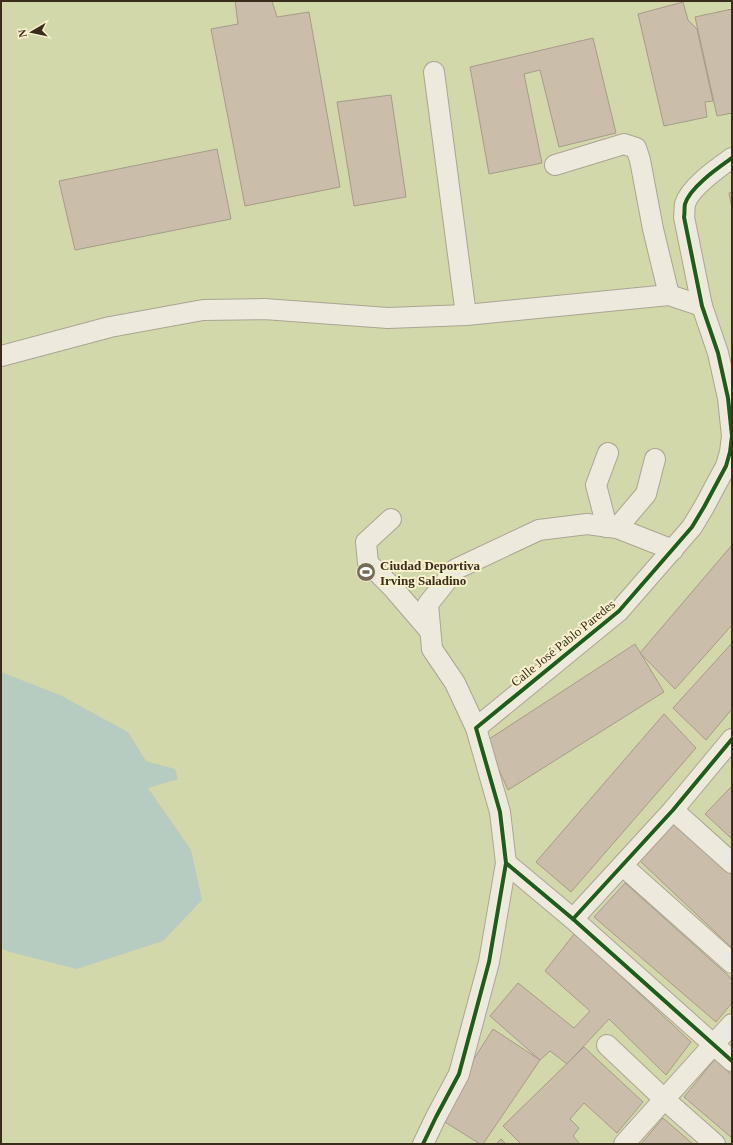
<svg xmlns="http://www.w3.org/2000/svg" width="733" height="1145" font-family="Georgia,serif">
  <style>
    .green { fill: #d3d8aa }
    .water { fill: #b6ccc0 }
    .building { fill: #cabdaa; stroke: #a69b89 }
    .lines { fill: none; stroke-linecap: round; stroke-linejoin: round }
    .minor-casing { stroke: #aba493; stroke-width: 22 }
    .minor { stroke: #ede9dc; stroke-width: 20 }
    .cycleway-casing { stroke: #f9f0cd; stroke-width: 6 }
    .cycleway { stroke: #1b5e20; stroke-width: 4 }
    .labels { text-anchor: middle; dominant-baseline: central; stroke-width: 4; stroke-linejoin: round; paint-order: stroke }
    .poi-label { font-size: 13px; font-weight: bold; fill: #392c1b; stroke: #f9f0cd; text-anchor: start }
    .street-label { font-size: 13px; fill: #392c1b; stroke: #f9f0cd }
  </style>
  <rect width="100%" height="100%" fill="#e6e0c9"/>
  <rect class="green" x="1" y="1" width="731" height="1143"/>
  <path class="water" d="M1,672L60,695L128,732L146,761L175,769L178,779L148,788L191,850L202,900L163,941L77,969L10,952L1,948Z"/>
  <g class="building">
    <path d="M235,1H272L277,17L309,12L340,187L245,206L211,29L238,24Z"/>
    <path d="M683,2L688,20L697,29L713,101L705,102L707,117L664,126L638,14Z"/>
    <path d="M732,9V113L717,116L695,17Z"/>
    <path d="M593,38L616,133L559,147L540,70L524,74L542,163L489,174L470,67Z"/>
    <path d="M391,95L406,197L354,206L337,102Z"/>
    <path d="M217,149L231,219L75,250L59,181Z"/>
    <path d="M732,192V209L729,193Z"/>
    <path d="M732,545V625L675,689L640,653Z"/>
    <path d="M732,643V709L706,740L673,708Z"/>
    <path d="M635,644L664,692L508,790L486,741Z"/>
    <path d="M664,714L696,748L571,892L536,862Z"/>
    <path d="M732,786V839L705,814Z"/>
    <path d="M676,820L732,873V948L640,861Z"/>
    <path d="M625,883L732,979V1003L716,1022L594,917Z"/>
    <path d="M575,933L691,1042L666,1075L609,1019L567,1064L550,1051L540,1060L490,1016L518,983L574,1028L590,1011L545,971Z"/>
    <path d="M493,1029L540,1060L483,1144H480L437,1117Z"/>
    <path d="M584,1047L643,1102L617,1133L584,1103L570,1119L579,1128L573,1136L580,1144H521L503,1126Z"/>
    <path d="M715,1059L732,1075V1138L684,1097Z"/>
    <path d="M663,1118L693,1144H641Z"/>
    <path d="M501,1139L506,1144H496Z"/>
  </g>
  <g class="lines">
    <defs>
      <g id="minor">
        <path d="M434,72L466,315"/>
        <path d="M555,165L624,144L636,148L640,160L653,229L669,295"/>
        <path d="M1,356L110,327L203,310L264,309L388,318L466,315L669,295L702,306"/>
        <path d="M391,519L366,542L368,563L393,588L430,631"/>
        <path d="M607,527L596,485L608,453"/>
        <path d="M617,528L673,550"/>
        <path d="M476,728L619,611L692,527L704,507L726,466L730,452L732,436L728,398L718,353L702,306L684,217C685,213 684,208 685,204C690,187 718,168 732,158"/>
        <path d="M673,810L732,863"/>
        <path d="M506,863L573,919L732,1061"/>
        <path d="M623,866L732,963"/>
        <path d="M573,919L673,810L732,739"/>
        <path d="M607,1045L664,1099L715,1144"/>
        <path d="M423,1144L436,1117L459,1074L489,962L506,863L500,812L476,728L455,683L432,649L428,604L456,569L539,530L587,524L617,528L646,494L655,459"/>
        <path d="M624,1144L732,1024"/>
      </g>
    </defs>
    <use href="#minor" class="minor-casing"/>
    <use href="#minor" class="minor"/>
    <defs>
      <g id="cycleway">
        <path d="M506,863L573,919L732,1061"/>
        <path d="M573,919L673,810L732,739"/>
        <path d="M423,1144L436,1117L459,1074L489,962L506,863L500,812L476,728L619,611L692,527L704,507L726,466L730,452L732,436L728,398L718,353L702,306L684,217C685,213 684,208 685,204C690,187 718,168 732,158"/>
      </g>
    </defs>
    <use href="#cycleway" class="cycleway-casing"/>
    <use href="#cycleway" class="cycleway"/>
  </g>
  <defs>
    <symbol id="stadium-disc" viewBox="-11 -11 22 22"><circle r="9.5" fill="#766b58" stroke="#f9f0cd"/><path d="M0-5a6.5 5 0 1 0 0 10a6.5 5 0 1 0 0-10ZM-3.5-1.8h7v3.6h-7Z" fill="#fff"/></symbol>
  </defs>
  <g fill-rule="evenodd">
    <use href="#stadium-disc" x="355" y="561" width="22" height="22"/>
  </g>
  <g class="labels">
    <g class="poi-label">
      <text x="380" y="565">Ciudad Deportiva<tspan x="380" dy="15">Irving Saladino</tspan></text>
    </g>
    <g class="street-label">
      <text transform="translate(563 643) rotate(-39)">Calle José Pablo Paredes</text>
    </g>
  </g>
  <rect width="733" height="1145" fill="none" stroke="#392c1b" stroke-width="4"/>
  <g transform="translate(32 32) rotate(261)" stroke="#f9f0cd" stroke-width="3" paint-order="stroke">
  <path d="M0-3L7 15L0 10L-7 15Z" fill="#392c1b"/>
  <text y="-6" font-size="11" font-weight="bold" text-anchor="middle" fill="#392c1b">N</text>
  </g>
</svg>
